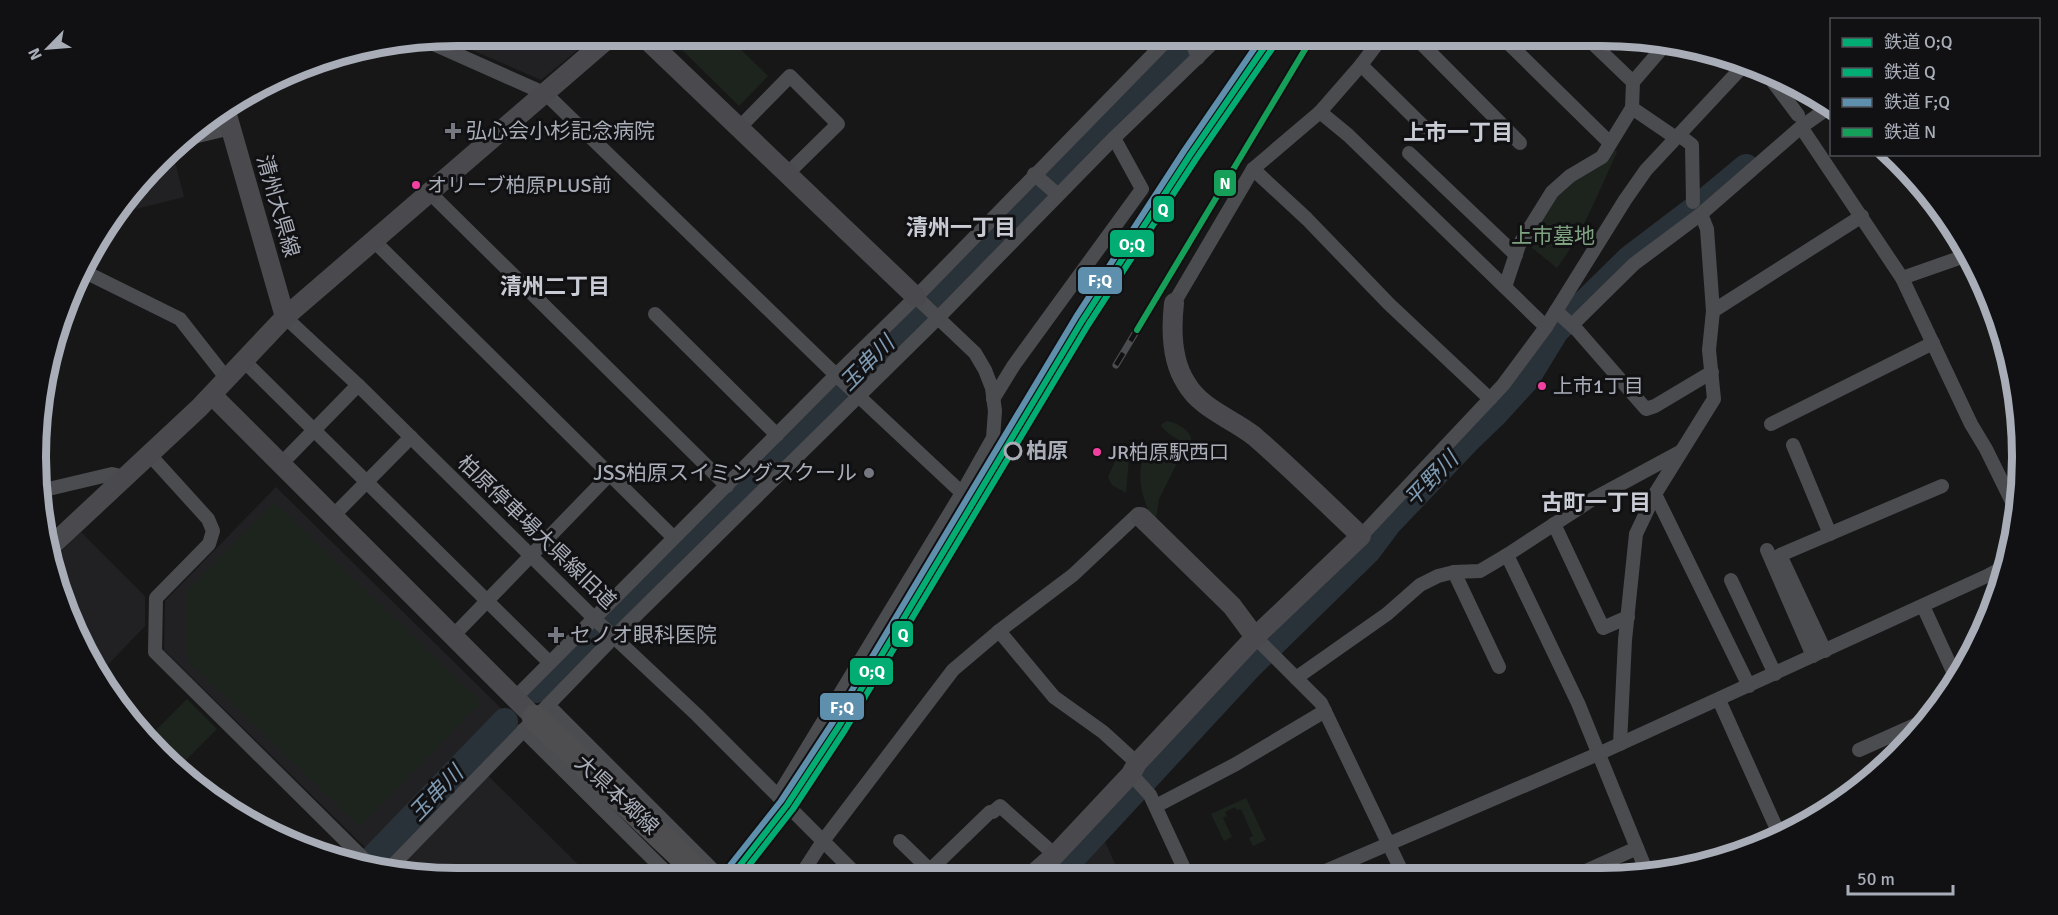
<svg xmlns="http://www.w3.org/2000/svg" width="2058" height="915" font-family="Signika,'Noto Sans JP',sans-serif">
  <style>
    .built { fill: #212123 }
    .green { fill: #1d241e }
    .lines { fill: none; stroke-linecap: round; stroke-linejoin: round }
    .river { stroke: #2a3239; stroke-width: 26 }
    .street { stroke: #4b4c50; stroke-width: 14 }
    .secondary { stroke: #4a4a4e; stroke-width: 20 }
    .highway { stroke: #4e4e51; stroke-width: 26 }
    .rail-casing { stroke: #4b4c4f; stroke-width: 7 }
    .rail { stroke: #111113; stroke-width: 4.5; stroke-dasharray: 14; stroke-linecap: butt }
    .rail-1-casing { stroke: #111113; stroke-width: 10 }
    .rail-2-casing { stroke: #111113; stroke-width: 10 }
    .rail-3-casing { stroke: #111113; stroke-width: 10 }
    .rail-4-casing { stroke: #111113; stroke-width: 10 }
    .rail-1 { stroke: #02ad73; stroke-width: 6 }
    .rail-2 { stroke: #02ad73; stroke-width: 6 }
    .rail-3 { stroke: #5e8fac; stroke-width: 6 }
    .rail-4 { stroke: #159f58; stroke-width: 6 }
    .poi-dot { fill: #757880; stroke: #111113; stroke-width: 2 }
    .bus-dot { fill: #f240a1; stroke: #111113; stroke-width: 2 }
    .stop-dot { fill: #111113; stroke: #a8adb8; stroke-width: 3 }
    .labels { text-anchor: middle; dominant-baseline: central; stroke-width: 6; stroke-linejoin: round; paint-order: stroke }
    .bus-label { font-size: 20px; fill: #a8adb8; stroke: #111113; text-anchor: start }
    .poi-label { font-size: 21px; fill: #a8adb8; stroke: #111113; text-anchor: start }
    .street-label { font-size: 21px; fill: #a8adb8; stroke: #111113 }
    .park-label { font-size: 21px; fill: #7fa381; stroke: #111113 }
    .stop-label { font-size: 21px; font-weight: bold; fill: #a8adb8; stroke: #111113; text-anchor: start }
    .neighbourhood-label { font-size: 22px; font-weight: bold; fill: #c9ccd4; stroke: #111113 }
    .water-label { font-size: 22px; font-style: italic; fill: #7f9bb3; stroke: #111113 }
    .rim { fill: none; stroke: #a8adb8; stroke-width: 8 }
    .line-badge { stroke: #111113; stroke-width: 2 }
    .badge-label { font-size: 16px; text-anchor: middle; font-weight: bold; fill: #fff }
  </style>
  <rect width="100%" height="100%" fill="#171717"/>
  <g class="built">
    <path d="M458,36H595L541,80L444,38Z"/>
    <path d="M172,150L184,197L136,209L130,201Z"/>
    <path d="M276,487L509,716L469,757L593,879H458L385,867L164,650L165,601Z"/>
    <path d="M81,532L145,596V626L98,675L92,668L58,593L51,561Z"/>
    <path d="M1105,842L1121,877H1068Z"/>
  </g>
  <g class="green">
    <path d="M668,36H727L768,76L739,106Z"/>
    <path d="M1610,146L1617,152C1599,191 1583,233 1557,268L1525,242L1552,196Z"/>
    <path d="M1166,421C1176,422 1193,431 1191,442C1182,444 1165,433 1161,425Z"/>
    <path d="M1152,444L1178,461L1159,499L1156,519L1152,518C1140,493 1136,474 1146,447Z"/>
    <path d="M1124,453L1129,458L1126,493L1112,485L1108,477L1117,457Z"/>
    <path d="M274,502L481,702L360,827L188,661L187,591Z"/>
    <path d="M187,699L217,729L176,770L149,737Z"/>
    <path d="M1246,798L1266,840L1253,846L1249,838L1253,836L1241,809L1237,810L1235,807L1225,812L1227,816L1223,818L1232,837L1224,841L1211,814Z"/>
  </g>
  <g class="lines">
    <g class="river">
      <path d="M536,690L589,635L618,615L904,325L1200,36"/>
      <path d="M367,864L505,721"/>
      <path d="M1055,877L1250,666L1368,551L1389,523L1466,442L1495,414L1526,380L1556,331L1580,307L1630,258L1705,201L1746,167"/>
    </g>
    <g class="street">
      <path d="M1190,36L1198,58"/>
      <path d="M1414,36L1520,143"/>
      <path d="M1501,36L1610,143"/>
      <path d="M1585,36L1633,82"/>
      <path d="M427,41L546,94L836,375L962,493"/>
      <path d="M1664,46L1633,82L1632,108L1676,138"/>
      <path d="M1361,65L1424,127"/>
      <path d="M1765,71L1798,115"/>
      <path d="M1320,112L1348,135L1546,327"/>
      <path d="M1801,127L1902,278L1971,424L1986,449L2018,514"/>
      <path d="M739,128L790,76L838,124L787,174"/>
      <path d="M1679,135L1692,145L1693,202"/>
      <path d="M181,140L231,128"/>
      <path d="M1409,153L1516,255"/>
      <path d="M1253,169L1307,219L1389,304L1490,399"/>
      <path d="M1034,174L1058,195"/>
      <path d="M430,193L727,486"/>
      <path d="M374,241L673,537"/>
      <path d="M83,271L180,319L227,379"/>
      <path d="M1902,278L1968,255"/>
      <path d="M1505,287L1519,245L1552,192L1570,176L1602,157L1632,108"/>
      <path d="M1174,303L1253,169L1320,112L1361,65L1383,36"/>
      <path d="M1556,311L1577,330L1646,409L1655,406L1712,372"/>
      <path d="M1713,311L1862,216"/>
      <path d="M655,314L777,435"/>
      <path d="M285,317L358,385L599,623L697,715L860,878"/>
      <path d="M1572,325L1634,264L1701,214L1801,127L1831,106"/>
      <path d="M244,361L549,662"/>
      <path d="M993,399L1014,365L1142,189L1114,138"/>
      <path d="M1771,424L1933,343"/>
      <path d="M1793,445L1830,534"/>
      <path d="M149,454L208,519L213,531L209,544L156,598L155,652L369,864"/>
      <path d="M281,464L358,385"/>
      <path d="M40,491L112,474L125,477"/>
      <path d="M1655,494L1749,686"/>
      <path d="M333,516L411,437"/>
      <path d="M1554,524L1603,628L1628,617"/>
      <path d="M1361,536L1503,385L1546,327L1625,200L1646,170L1746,63"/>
      <path d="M1767,550L1813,656"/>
      <path d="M1507,555L1578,703L1648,875"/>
      <path d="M1454,572L1499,667"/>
      <path d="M1731,580L1775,674"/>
      <path d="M1923,606L1956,678"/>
      <path d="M999,631L1054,697L1103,732L1137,763"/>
      <path d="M453,636L609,475"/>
      <path d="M1255,637L1321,703L1404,876"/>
      <path d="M1825,651L1780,555L1942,486"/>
      <path d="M1296,678L1387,614L1420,585L1438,576L1454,572L1480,571L1507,555L1593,499L1680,452"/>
      <path d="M515,698L836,375L916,297L1171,36"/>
      <path d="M1719,700L1780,836"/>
      <path d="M548,705L715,872L709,878"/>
      <path d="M523,730L672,878"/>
      <path d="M1620,744L1625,640L1636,534L1655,494L1714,399L1709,350L1713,311L1707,229L1701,214"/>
      <path d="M1859,750L1922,722"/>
      <path d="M1131,774L1150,795L1188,877"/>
      <path d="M778,796L962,493L993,438L995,411L992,388L985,370L975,353L916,297"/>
      <path d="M1156,806L1236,764L1325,711"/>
      <path d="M900,841L930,870L990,812H993L1000,806L1055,855"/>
      <path d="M390,868L615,636L938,318L1114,138L1220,36"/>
      <path d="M1314,876L1598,754L1989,575L2006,566"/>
      <path d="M1575,876L1637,848"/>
      <path d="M799,878L823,841L953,670L999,631L1073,575L1138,514"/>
    </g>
    <g class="secondary">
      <path d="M643,36L916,297"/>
      <path d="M225,108L285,317"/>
      <path d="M212,395L535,718"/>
      <path d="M1141,517L1232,606L1255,637"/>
      <path d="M48,549L199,408L285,317L611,36"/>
      <path d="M1030,877L1055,855L1131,774L1137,763L1255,637L1361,536C1326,503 1291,468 1254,436C1231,418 1201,409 1186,383C1171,360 1171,330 1174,303"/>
    </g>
    <path class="highway" d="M535,718L698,872"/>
    <defs>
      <path id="rail" d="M1116,365L1137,330"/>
    </defs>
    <use href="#rail" class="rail-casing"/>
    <use href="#rail" class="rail"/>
    <defs>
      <path id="rail-1" d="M730,878L787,805L839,726L1082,321L1190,155L1272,36"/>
      <path id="rail-2" d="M739,878L793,809L845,730L1088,325L1196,159L1278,40"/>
      <path id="rail-3" d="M724,873L781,801L833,722L1076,317L1184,151L1263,36"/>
      <path id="rail-4" d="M1137,330L1313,36"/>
    </defs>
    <use href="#rail-1" class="rail-1-casing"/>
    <use href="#rail-2" class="rail-2-casing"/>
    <use href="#rail-3" class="rail-3-casing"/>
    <use href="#rail-4" class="rail-4-casing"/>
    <use href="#rail-1" class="rail-1"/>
    <use href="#rail-2" class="rail-2"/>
    <use href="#rail-3" class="rail-3"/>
    <use href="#rail-4" class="rail-4"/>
  </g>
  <g class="poi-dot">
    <path d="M450 122h6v6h6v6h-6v6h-6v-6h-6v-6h6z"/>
    <circle cx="869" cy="473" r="6"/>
    <path d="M553 626h6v6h6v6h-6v6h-6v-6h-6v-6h6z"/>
  </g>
  <g class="bus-dot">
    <circle cx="416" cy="185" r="5"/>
    <circle cx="1542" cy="386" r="5"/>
    <circle cx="1097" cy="452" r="5"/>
  </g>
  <circle class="stop-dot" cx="1013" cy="451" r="8"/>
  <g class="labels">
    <g class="bus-label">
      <text x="427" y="185">オリーブ柏原PLUS前</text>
      <text x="1553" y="386">上市1丁目</text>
      <text x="1108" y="452">JR柏原駅西口</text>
    </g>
    <g class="poi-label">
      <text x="466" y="131">弘心会小杉記念病院</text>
      <text x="857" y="473" text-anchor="end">JSS柏原スイミングスクール</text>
      <text x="570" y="635">セノオ眼科医院</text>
    </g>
    <g class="street-label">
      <text transform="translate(278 206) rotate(74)">清州大県線</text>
      <text transform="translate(537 532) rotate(44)">柏原停車場大県線旧道</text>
      <text transform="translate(617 795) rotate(43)">大県本郷線</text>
    </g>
    <g class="park-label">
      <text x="1553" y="236">上市墓地</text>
    </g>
    <g class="stop-label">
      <text x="1026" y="451">柏原</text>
    </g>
    <g class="neighbourhood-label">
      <text x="1458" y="132">上市一丁目</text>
      <text x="961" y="227">清州一丁目</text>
      <text x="555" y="286">清州二丁目</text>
      <text x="1596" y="502">古町一丁目</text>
    </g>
    <g class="water-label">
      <text transform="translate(867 363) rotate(-45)">玉串川</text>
      <text transform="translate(1431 479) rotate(-46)">平野川</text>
      <text transform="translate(436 793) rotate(-46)">玉串川</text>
    </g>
  </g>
  <path d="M0 0H2058V915H0ZM457 46H1601A411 411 0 0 1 2012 457V457A411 411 0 0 1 1601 868H457A411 411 0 0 1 46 457V457A411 411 0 0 1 457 46Z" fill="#111113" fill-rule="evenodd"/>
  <path class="rim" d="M457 46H1601A411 411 0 0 1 2012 457V457A411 411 0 0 1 1601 868H457A411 411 0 0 1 46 457V457A411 411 0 0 1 457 46Z"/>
  <g class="line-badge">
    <rect x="1213" y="169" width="24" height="28" rx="6" fill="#159f58"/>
    <rect x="1152" y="195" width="23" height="28" rx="6" fill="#02ad73"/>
    <rect x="1109" y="229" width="46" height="29" rx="6" fill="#02ad73"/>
    <rect x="1077" y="266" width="46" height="29" rx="6" fill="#5e8fac"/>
    <rect x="891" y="620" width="23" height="28" rx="6" fill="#02ad73"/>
    <rect x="849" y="657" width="45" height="29" rx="6" fill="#02ad73"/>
    <rect x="819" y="692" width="46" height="29" rx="6" fill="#5e8fac"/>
  </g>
  <g class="badge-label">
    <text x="1225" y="189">N</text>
    <text x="1163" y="215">Q</text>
    <text x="1132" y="250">O;Q</text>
    <text x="1100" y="286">F;Q</text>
    <text x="903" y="640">Q</text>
    <text x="872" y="677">O;Q</text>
    <text x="842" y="713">F;Q</text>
  </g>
  <rect x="1830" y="18" width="210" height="138" fill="#111113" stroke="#4d4f55" stroke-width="1.5"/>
  <rect x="1842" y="38" width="30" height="9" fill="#02ad73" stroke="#4d4f55" stroke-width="1.5"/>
  <text x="1884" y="48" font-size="18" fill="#a8adb8">鉄道 O;Q</text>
  <rect x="1842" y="68" width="30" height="9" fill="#02ad73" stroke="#4d4f55" stroke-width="1.5"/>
  <text x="1884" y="78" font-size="18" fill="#a8adb8">鉄道 Q</text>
  <rect x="1842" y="98" width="30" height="9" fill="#5e8fac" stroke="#4d4f55" stroke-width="1.5"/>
  <text x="1884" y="108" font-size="18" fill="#a8adb8">鉄道 F;Q</text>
  <rect x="1842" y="128" width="30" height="9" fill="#159f58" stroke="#4d4f55" stroke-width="1.5"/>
  <text x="1884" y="138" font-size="18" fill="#a8adb8">鉄道 N</text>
  <g transform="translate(48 48) rotate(245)" stroke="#111113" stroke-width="4.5" paint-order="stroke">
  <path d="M0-4.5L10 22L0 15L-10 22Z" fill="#a8adb8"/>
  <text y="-9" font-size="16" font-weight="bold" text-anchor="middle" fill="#a8adb8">N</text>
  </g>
  <path d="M1848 885v9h105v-9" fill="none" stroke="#a8adb8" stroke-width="3"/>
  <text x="1857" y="885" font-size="18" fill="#a8adb8" stroke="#111113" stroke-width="4.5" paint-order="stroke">50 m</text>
</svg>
